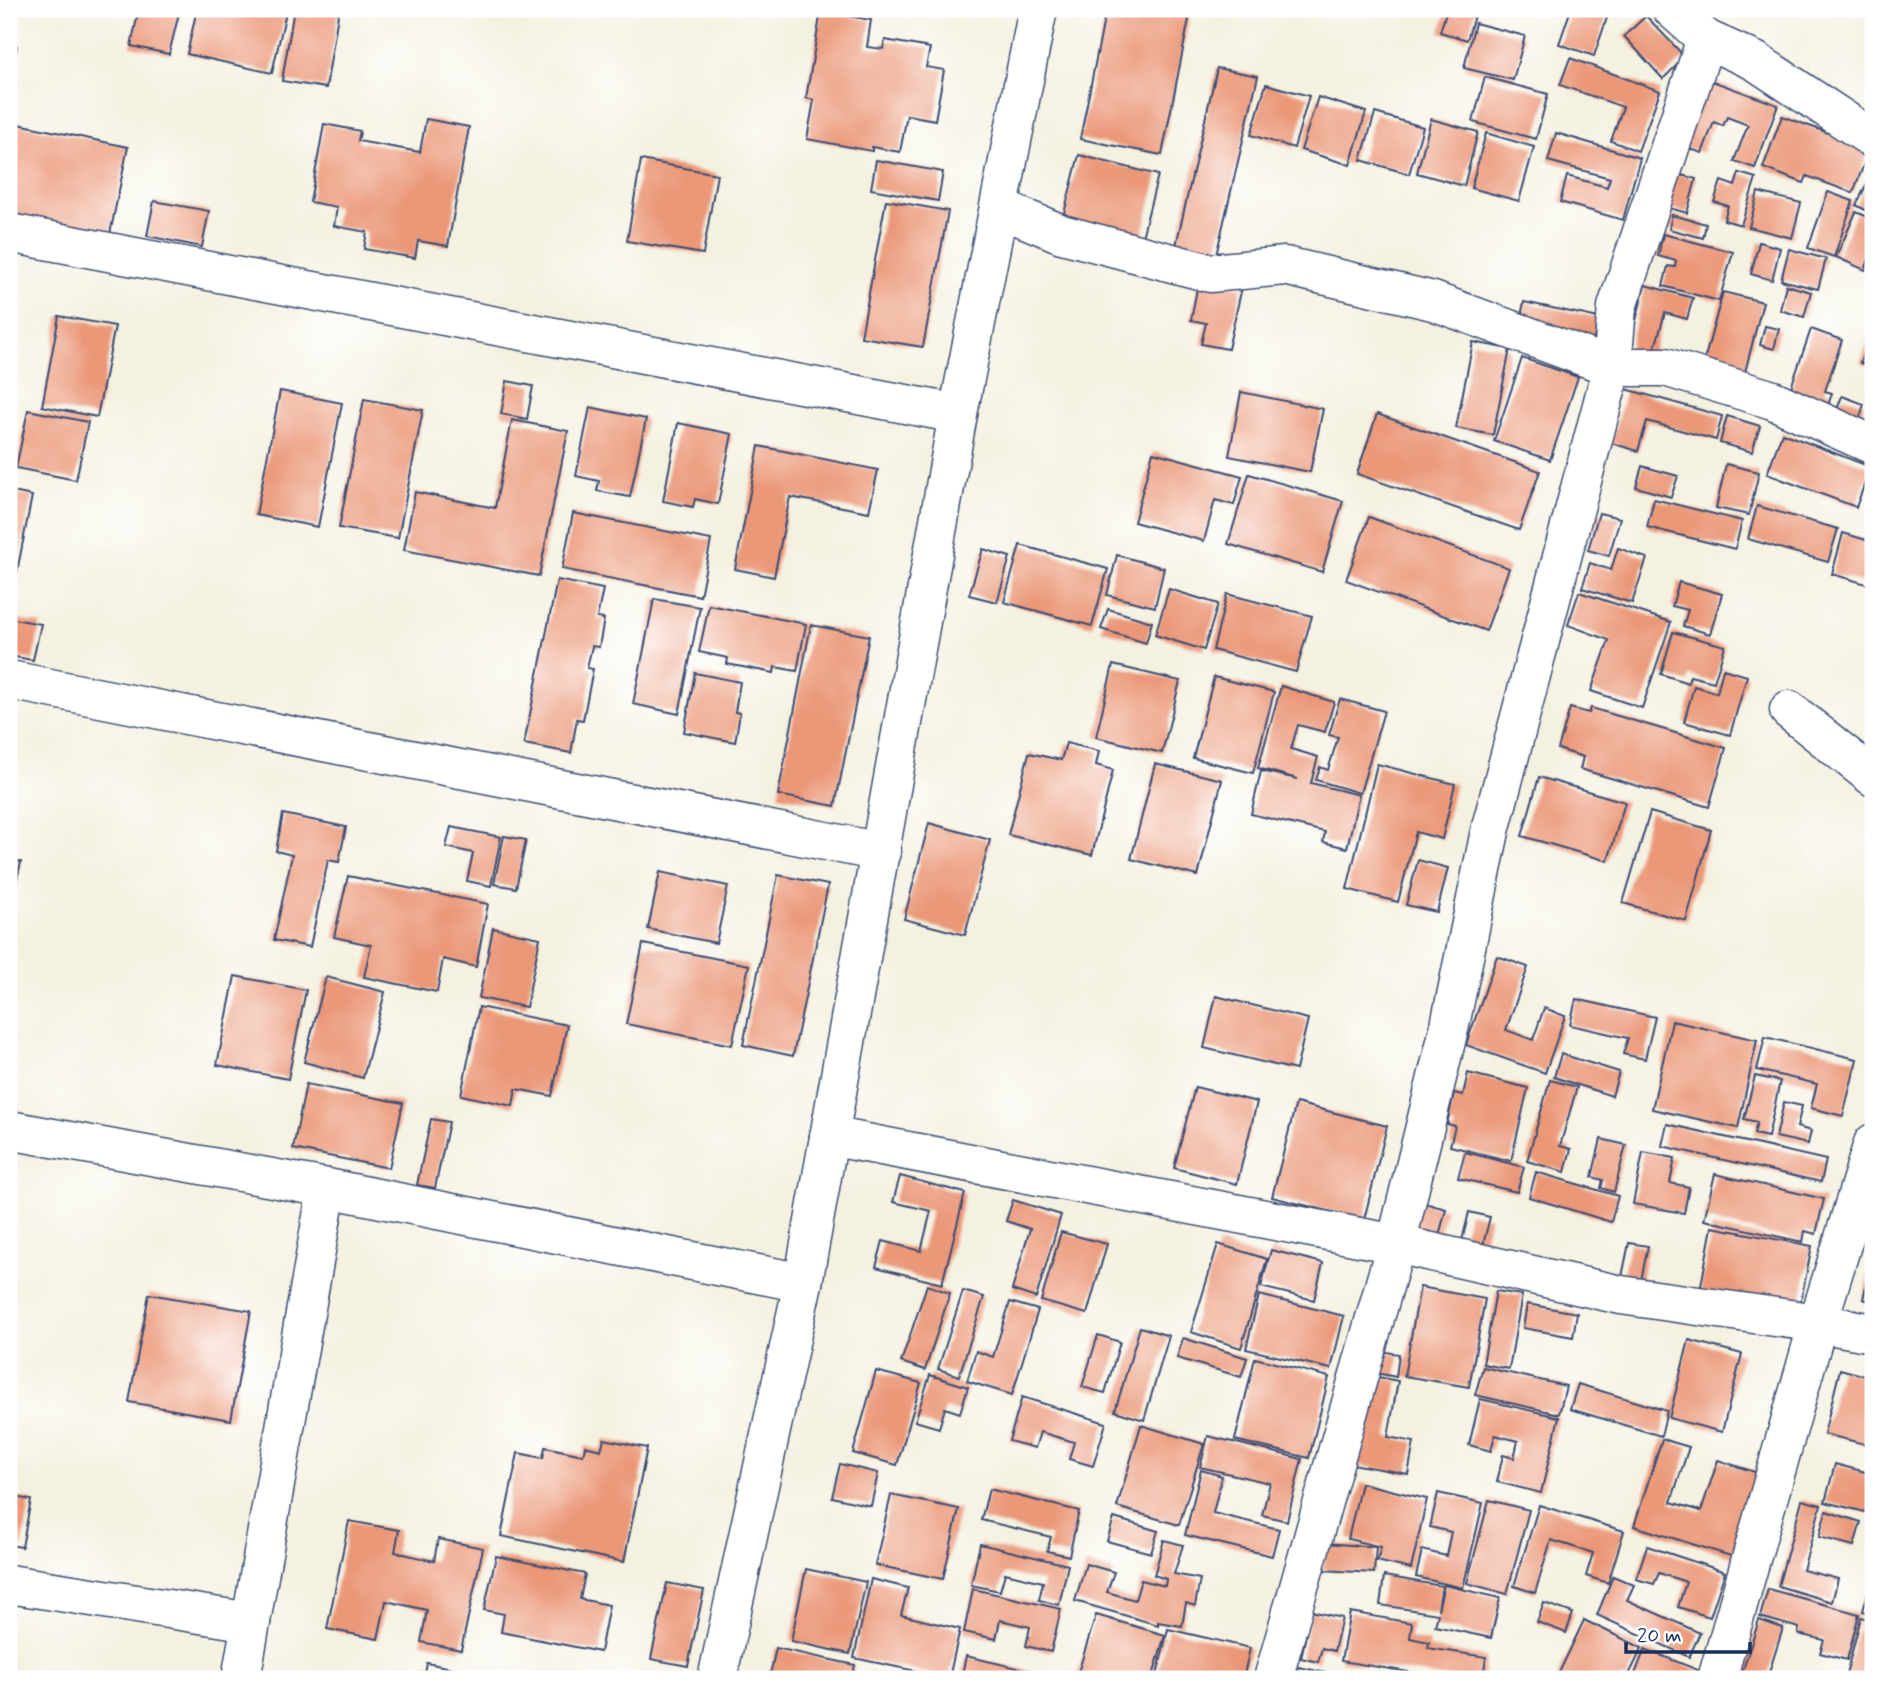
<svg xmlns="http://www.w3.org/2000/svg" width="1882" height="1688" font-family="Mynerve,sans-serif">
  <style>
    .building { fill: #eb9878 }
    .lines { fill: none; stroke-linecap: round; stroke-linejoin: round }
    .minor-casing { stroke: #3c4c72; stroke-width: 41 }
    .minor { stroke: #fff; stroke-width: 38 }
  </style>
  <rect width="100%" height="100%" fill="#fff"/>
  <filter id="ink" filterUnits="userSpaceOnUse"><feTurbulence type="fractalNoise" baseFrequency=".0143" numOctaves="2"/><feDisplacementMap in="SourceGraphic" scale="14" xChannelSelector="R" yChannelSelector="G"/><feConvolveMatrix kernelMatrix="1 2 1 2 8 2 1 2 1" color-interpolation-filters="sRGB"/></filter>
  <filter id="wash" filterUnits="userSpaceOnUse"><feTurbulence type="fractalNoise" baseFrequency=".00686" numOctaves="4" result="noise"/><feDisplacementMap in="SourceGraphic" scale="28" xChannelSelector="R" yChannelSelector="G"/><feGaussianBlur stdDeviation="1.57" result="paint"/><feColorMatrix in="noise" values="0 0 0 0 0 0 0 0 0 0 0 0 0 0 0 0 0 1.4 0 .05"/><feComposite in="paint" operator="in"/></filter>
  <g filter="url(#wash)">
    <rect width="100%" height="100%" fill="#f4f1e0"/>
    <g id="blocks">
      <g class="building">
        <path d="M9,9H16L14,20L9,19Z"/>
        <path d="M139,9H180L169,54L131,46Z"/>
        <path d="M197,9H271L286,12L272,73L187,54Z"/>
        <path d="M294,9H339L326,88L282,81Z"/>
        <path d="M1106,9H1191L1162,155L1080,139Z"/>
        <path d="M1447,9H1476L1467,40L1440,32Z"/>
        <path d="M1571,9H1610L1594,56L1559,44Z"/>
        <path d="M821,11L871,20L867,47L883,49L885,40L930,48L926,67L944,70L935,120L907,115L900,152L872,147V151L807,139L814,100L806,98Z"/>
        <path d="M1646,16L1685,57L1663,79L1624,36Z"/>
        <path d="M1475,23L1525,36L1513,80L1464,68Z"/>
        <path d="M9,45L17,46L10,83H9Z"/>
        <path d="M1570,58L1660,91L1638,151L1611,141L1623,107L1560,85Z"/>
        <path d="M1217,68L1258,76L1214,264L1174,254Z"/>
        <path d="M1485,77L1548,94L1536,139L1473,122Z"/>
        <path d="M1704,78L1778,105L1755,168L1734,161L1748,125L1727,117L1723,126L1714,122L1702,153L1679,145Z"/>
        <path d="M1266,84L1309,96L1294,148L1251,135Z"/>
        <path d="M1318,97L1366,112L1350,165L1301,150Z"/>
        <path d="M1375,113L1423,127L1409,174L1361,160Z"/>
        <path d="M1782,116L1870,148L1853,193L1807,176L1804,183L1763,168Z"/>
        <path d="M426,119L469,127L448,246L418,241L415,258L364,249L367,232L334,226L337,207L310,202L324,124L360,131L358,141L420,152Z"/>
        <path d="M1431,119L1478,132L1464,186L1417,173Z"/>
        <path d="M9,122L128,147L110,234L9,213Z"/>
        <path d="M1486,133L1534,147L1519,201L1471,188Z"/>
        <path d="M1556,133L1640,158L1623,220L1560,202L1567,176L1607,187L1610,178L1548,161Z"/>
        <path d="M1079,155L1158,175L1139,249L1060,229Z"/>
        <path d="M641,160L717,174L703,254L627,241Z"/>
        <path d="M876,160L943,172L938,201L871,189Z"/>
        <path d="M1873,172V214L1856,205Z"/>
        <path d="M1674,173L1696,179L1687,213L1666,207Z"/>
        <path d="M1739,173L1756,178L1741,225L1724,220L1728,206L1714,202L1721,181L1735,186Z"/>
        <path d="M1758,192L1801,203L1792,238L1749,227Z"/>
        <path d="M1828,192L1853,201L1834,257L1808,248Z"/>
        <path d="M886,200L948,211L923,347L861,337Z"/>
        <path d="M154,201L209,211L202,247L147,236Z"/>
        <path d="M1856,212L1873,219V249L1865,270L1836,257Z"/>
        <path d="M1672,215L1706,224L1703,238L1669,229Z"/>
        <path d="M1663,234L1733,252L1719,301L1663,286L1668,266L1675,267L1676,261L1658,256Z"/>
        <path d="M1759,242L1780,248L1772,280L1751,274Z"/>
        <path d="M1789,249L1826,259L1818,289L1781,280Z"/>
        <path d="M1199,278L1242,287L1228,349L1201,344L1206,323L1191,320Z"/>
        <path d="M1645,285L1693,298L1687,319L1665,313L1652,358L1628,352Z"/>
        <path d="M1786,285L1811,292L1804,317L1780,310Z"/>
        <path d="M1723,292L1763,302L1745,372L1704,361Z"/>
        <path d="M1524,302L1599,318L1593,342L1519,326Z"/>
        <path d="M59,316L115,326L97,417L42,406Z"/>
        <path d="M9,321L17,323L10,358H9Z"/>
        <path d="M1765,326L1779,329L1774,349L1760,345Z"/>
        <path d="M1873,327V367L1860,363Z"/>
        <path d="M1811,329L1842,340L1825,391L1832,393L1827,409L1788,396Z"/>
        <path d="M1473,342L1510,349L1493,435L1456,428Z"/>
        <path d="M1522,358L1578,377L1550,460L1494,441Z"/>
        <path d="M507,381L533,386L527,419L501,414Z"/>
        <path d="M1626,389L1722,416L1716,440L1647,421L1638,451L1611,443Z"/>
        <path d="M280,391L342,403L318,527L256,515Z"/>
        <path d="M1241,392L1323,409L1310,472L1229,456Z"/>
        <path d="M1842,396L1864,404L1859,420L1836,412Z"/>
        <path d="M364,399L423,410L398,538L339,528Z"/>
        <path d="M590,407L646,419L630,497L597,491L599,481L576,476Z"/>
        <path d="M28,410L88,422L76,480L16,468Z"/>
        <path d="M1377,414L1540,471L1519,530L1357,474Z"/>
        <path d="M1727,416L1760,426L1752,452L1720,443Z"/>
        <path d="M512,420L568,431L539,576L404,550L415,492L495,508Z"/>
        <path d="M678,423L732,434L718,504L695,499L693,507L663,501Z"/>
        <path d="M1782,433L1871,467L1856,507L1767,474Z"/>
        <path d="M759,446L878,470L869,512L790,497L774,577L735,569Z"/>
        <path d="M1153,452L1242,476L1234,505L1215,500L1204,541L1134,522Z"/>
        <path d="M1726,464L1759,472L1749,515L1716,508Z"/>
        <path d="M1642,466L1678,476L1671,497L1636,487Z"/>
        <path d="M1249,474L1343,501L1322,572L1228,544Z"/>
        <path d="M9,491L32,496L10,607H9Z"/>
        <path d="M1654,499L1742,521L1735,549L1647,527Z"/>
        <path d="M1757,506L1838,529L1828,562L1748,539Z"/>
        <path d="M573,513L711,540L700,596L562,569Z"/>
        <path d="M1599,513L1620,518L1609,556L1588,550Z"/>
        <path d="M1369,517L1509,568L1486,631L1346,580Z"/>
        <path d="M1843,533L1873,542V586L1832,574Z"/>
        <path d="M1020,545L1108,569L1092,626L1004,602Z"/>
        <path d="M1618,548L1647,558L1632,603L1582,588L1590,563L1611,570Z"/>
        <path d="M983,549L1010,557L997,602L969,595Z"/>
        <path d="M1117,555L1164,568L1155,607L1107,595Z"/>
        <path d="M557,580L603,589L597,618L604,619L599,647L592,646L587,668L593,669L583,720L577,719L571,753L524,744Z"/>
        <path d="M1679,582L1722,594L1710,634L1683,626L1688,610L1672,606Z"/>
        <path d="M1169,589L1218,604L1204,650L1155,635Z"/>
        <path d="M1579,592L1671,622L1642,708L1591,691L1609,640L1568,625Z"/>
        <path d="M1227,594L1312,616L1296,672L1213,650Z"/>
        <path d="M654,599L700,607L679,714L633,704Z"/>
        <path d="M709,605L806,624L797,671L775,667L774,673L727,664L728,658L699,652Z"/>
        <path d="M1108,609L1152,622L1146,643L1101,629Z"/>
        <path d="M9,618L41,624L33,660L9,656Z"/>
        <path d="M811,625L869,636L835,806L778,795Z"/>
        <path d="M1673,632L1725,646L1714,682L1690,676L1688,683L1661,674Z"/>
        <path d="M1113,665L1180,681L1162,753L1096,737Z"/>
        <path d="M1723,669L1747,676L1730,735L1684,722L1694,686L1717,693Z"/>
        <path d="M695,673L740,682L735,712L740,713L735,742L684,732Z"/>
        <path d="M1214,677L1274,692L1253,773L1193,758Z"/>
        <path d="M1281,686L1334,702L1325,732L1298,725L1291,749L1318,757L1311,783L1359,795L1347,848L1323,842L1325,832L1251,814L1261,771L1298,779L1258,768Z"/>
        <path d="M1340,699L1384,711L1360,793L1316,780L1320,767L1328,770L1338,737L1329,735Z"/>
        <path d="M1570,708L1589,713L1591,708L1726,748L1709,807L1580,769L1583,757L1558,749Z"/>
        <path d="M1066,743L1099,751L1096,765L1113,770L1092,855L1008,835L1029,753L1061,760Z"/>
        <path d="M1155,764L1222,780L1198,876L1131,859Z"/>
        <path d="M1377,764L1455,784L1442,839L1416,832L1398,902L1347,889Z"/>
        <path d="M1539,777L1625,802L1608,861L1522,836Z"/>
        <path d="M1650,812L1711,830L1686,921L1623,903Z"/>
        <path d="M283,814L346,827L339,862L328,860L310,947L274,940L292,855L276,851Z"/>
        <path d="M929,823L990,840L965,935L904,919Z"/>
        <path d="M451,827L501,837L491,886L467,881L473,853L446,847Z"/>
        <path d="M504,836L526,840L516,888L494,884Z"/>
        <path d="M9,859L21,862L10,909H9Z"/>
        <path d="M1418,860L1448,868L1437,912L1406,905Z"/>
        <path d="M660,872L728,886L716,943L648,929Z"/>
        <path d="M778,875L828,885L793,1056L743,1045Z"/>
        <path d="M348,876L488,904L476,967L443,959L437,992L364,977L371,945L334,937Z"/>
        <path d="M493,928L540,938L526,1007L479,998Z"/>
        <path d="M643,944L749,965L732,1045L626,1024Z"/>
        <path d="M1497,956L1528,967L1506,1030L1533,1040L1544,1008L1565,1016L1545,1073L1466,1045Z"/>
        <path d="M235,976L306,990L288,1079L217,1065Z"/>
        <path d="M326,977L385,992L363,1078L304,1062Z"/>
        <path d="M1216,996L1308,1019L1296,1070L1204,1048Z"/>
        <path d="M1576,999L1655,1017L1645,1059L1623,1054L1628,1038L1570,1025Z"/>
        <path d="M479,1007L567,1025L552,1096L516,1089L513,1106L461,1095Z"/>
        <path d="M1672,1021L1757,1040L1738,1128L1652,1109Z"/>
        <path d="M1765,1037L1857,1059L1843,1116L1811,1108L1817,1084L1757,1070Z"/>
        <path d="M1561,1054L1619,1072L1612,1096L1554,1077Z"/>
        <path d="M1468,1073L1528,1088L1511,1161L1450,1146L1455,1126L1447,1124L1454,1093L1463,1095Z"/>
        <path d="M1755,1076L1780,1081L1768,1137L1754,1134L1757,1122L1744,1119Z"/>
        <path d="M1550,1080L1577,1087L1560,1146L1571,1149L1565,1172L1527,1161Z"/>
        <path d="M306,1084L403,1103L389,1168L293,1149Z"/>
        <path d="M1195,1087L1257,1102L1237,1184L1174,1168Z"/>
        <path d="M1784,1102L1802,1106L1797,1127L1811,1131L1808,1144L1776,1137Z"/>
        <path d="M1296,1103L1387,1126L1364,1220L1272,1197Z"/>
        <path d="M431,1119L449,1122L435,1188L417,1185Z"/>
        <path d="M1667,1124L1826,1160L1821,1182L1662,1146Z"/>
        <path d="M1601,1139L1626,1145L1614,1192L1601,1188L1603,1180L1592,1177Z"/>
        <path d="M1465,1152L1524,1167L1517,1192L1458,1178Z"/>
        <path d="M1643,1152L1675,1158L1670,1183L1689,1187L1684,1213L1633,1204Z"/>
        <path d="M1536,1172L1618,1196L1611,1222L1529,1197Z"/>
        <path d="M1715,1174L1824,1199L1816,1234L1805,1231L1803,1242L1704,1220Z"/>
        <path d="M900,1176L965,1193L942,1284L876,1267L883,1241L921,1251L931,1211L893,1202Z"/>
        <path d="M1013,1200L1061,1215L1036,1298L1012,1290L1030,1229L1006,1221Z"/>
        <path d="M1421,1202L1446,1209L1439,1236L1413,1231Z"/>
        <path d="M1469,1212L1490,1217L1483,1245L1462,1241Z"/>
        <path d="M1712,1227L1812,1246L1799,1310L1700,1291Z"/>
        <path d="M1061,1232L1107,1244L1087,1314L1041,1301Z"/>
        <path d="M1629,1243L1648,1246L1641,1281L1622,1277Z"/>
        <path d="M1218,1244L1267,1259L1241,1348L1191,1332Z"/>
        <path d="M1271,1250L1323,1263L1314,1300L1261,1287Z"/>
        <path d="M1872,1259H1873V1302L1863,1299Z"/>
        <path d="M927,1285L950,1293L925,1370L901,1362Z"/>
        <path d="M1420,1287L1485,1299L1469,1387L1404,1376Z"/>
        <path d="M963,1291L984,1297L959,1376L938,1369Z"/>
        <path d="M1496,1291L1522,1295L1509,1369L1483,1364Z"/>
        <path d="M149,1294L251,1311L231,1420L129,1402Z"/>
        <path d="M1259,1295L1344,1316L1331,1369L1246,1349Z"/>
        <path d="M1010,1302L1038,1310L1012,1395L967,1381L976,1351L993,1357Z"/>
        <path d="M1527,1304L1577,1313L1573,1337L1523,1328Z"/>
        <path d="M1140,1327L1169,1336L1144,1420L1115,1411Z"/>
        <path d="M1098,1335L1120,1342L1105,1393L1082,1387Z"/>
        <path d="M1183,1338L1247,1358L1241,1377L1177,1358Z"/>
        <path d="M1689,1340L1742,1354L1722,1432L1669,1418Z"/>
        <path d="M1374,1350L1399,1354L1396,1377L1371,1372Z"/>
        <path d="M1255,1358L1329,1377L1309,1458L1235,1440Z"/>
        <path d="M1483,1367L1566,1386L1559,1414L1475,1395Z"/>
        <path d="M1840,1369L1873,1378V1446L1824,1434Z"/>
        <path d="M876,1371L921,1383L897,1465L853,1453Z"/>
        <path d="M930,1375L968,1387L960,1413L945,1408L939,1428L915,1421Z"/>
        <path d="M1368,1375L1398,1381L1388,1437L1414,1442L1408,1474L1352,1464Z"/>
        <path d="M1578,1384L1667,1411L1661,1436L1570,1409Z"/>
        <path d="M1022,1397L1106,1423L1093,1466L1069,1459L1074,1442L1040,1432L1035,1448L1009,1441Z"/>
        <path d="M1480,1399L1559,1417L1541,1493L1497,1482L1503,1455L1514,1458L1518,1441L1495,1435L1491,1451L1469,1445Z"/>
        <path d="M1141,1425L1204,1444L1179,1525L1117,1507Z"/>
        <path d="M1208,1436L1302,1459L1287,1521L1262,1515L1270,1483L1200,1467Z"/>
        <path d="M604,1439L647,1448L624,1562L501,1536L518,1453L543,1458L545,1447L583,1455L585,1446L601,1450Z"/>
        <path d="M1662,1439L1689,1447L1671,1502L1701,1511L1718,1460L1761,1474L1734,1557L1634,1526Z"/>
        <path d="M840,1464L878,1473L871,1506L832,1497Z"/>
        <path d="M1835,1464L1873,1474V1514L1825,1502Z"/>
        <path d="M1201,1470L1222,1476L1213,1513L1279,1529L1272,1556L1185,1535Z"/>
        <path d="M9,1473L14,1474L11,1496L31,1500L22,1547L9,1545Z"/>
        <path d="M1361,1483L1427,1499L1411,1569L1377,1561L1381,1547L1348,1539Z"/>
        <path d="M989,1489L1079,1511L1069,1556L1047,1551L1051,1537L981,1520Z"/>
        <path d="M1438,1493L1483,1503L1463,1588L1416,1577L1422,1550L1446,1556L1451,1532L1430,1527Z"/>
        <path d="M891,1495L959,1509L943,1579L875,1565Z"/>
        <path d="M1489,1500L1529,1510L1507,1594L1467,1583Z"/>
        <path d="M1802,1500L1821,1505L1803,1570L1838,1579L1832,1602L1778,1586Z"/>
        <path d="M1539,1505L1624,1531L1608,1583L1586,1576L1593,1553L1551,1540L1535,1593L1514,1586Z"/>
        <path d="M1826,1511L1861,1522L1854,1546L1819,1537Z"/>
        <path d="M1114,1518L1158,1531L1151,1553L1107,1541Z"/>
        <path d="M349,1521L399,1530L395,1552L434,1561L438,1539L483,1548L461,1650L421,1642L427,1610L386,1601L378,1639L327,1629Z"/>
        <path d="M1164,1540L1183,1545L1174,1574L1200,1579L1195,1606L1186,1603L1182,1626L1158,1622V1625L1075,1601L1086,1564L1114,1572L1107,1592L1135,1600L1141,1580L1165,1586L1166,1579L1154,1575Z"/>
        <path d="M1325,1543L1376,1547L1374,1573L1323,1570Z"/>
        <path d="M980,1544L1068,1565L1059,1605L1039,1600L1043,1582L1005,1573L1000,1591L971,1585Z"/>
        <path d="M1647,1546L1725,1572L1710,1617L1678,1607L1686,1582L1659,1573L1654,1584L1636,1579Z"/>
        <path d="M496,1556L585,1574L580,1599L609,1605L600,1652L501,1632L504,1614L484,1610Z"/>
        <path d="M806,1569L866,1582L850,1654L791,1641Z"/>
        <path d="M1872,1575H1873V1614L1863,1611Z"/>
        <path d="M1384,1576L1442,1586L1438,1610L1444,1585L1500,1598L1491,1638L1435,1626L1438,1614L1380,1605Z"/>
        <path d="M1613,1576L1634,1585L1627,1600L1700,1633L1689,1657L1597,1615Z"/>
        <path d="M871,1579L908,1588L901,1615L960,1629L949,1678L854,1658Z"/>
        <path d="M667,1583L704,1590L688,1666L651,1659Z"/>
        <path d="M973,1589L1061,1609L1051,1652L1026,1646L1030,1627L1000,1620L996,1639L964,1632Z"/>
        <path d="M1768,1589L1859,1614L1847,1660L1820,1653L1824,1640L1798,1634L1799,1628L1760,1617Z"/>
        <path d="M1544,1603L1573,1613L1566,1633L1537,1622Z"/>
        <path d="M1311,1611L1342,1618L1334,1651L1322,1648L1318,1662L1301,1658Z"/>
        <path d="M1350,1612L1412,1623L1410,1638L1429,1642L1428,1648L1486,1657L1483,1679H1452L1341,1661Z"/>
        <path d="M1096,1615L1165,1635L1152,1679H1076Z"/>
        <path d="M1861,1617L1873,1620V1679H1845Z"/>
        <path d="M1584,1620L1642,1648L1627,1679H1556Z"/>
        <path d="M1759,1620L1783,1628L1767,1679H1753L1741,1676Z"/>
        <path d="M1168,1629L1250,1648L1243,1679H1156Z"/>
        <path d="M776,1648L855,1665L852,1679H769Z"/>
        <path d="M1645,1649L1698,1670L1695,1679H1633Z"/>
        <path d="M966,1656L1048,1675L1047,1679H961Z"/>
        <path d="M427,1663L466,1671L465,1679H424Z"/>
        <path d="M1299,1667L1349,1678V1679H1296Z"/>
        <path d="M868,1672L901,1677V1679H867Z"/>
      </g>
    </g>
  </g>
  <g filter="url(#ink)">
    <use href="#blocks" fill-opacity="0" stroke="#3c4c72" stroke-width="2"/>
    <g class="lines">
      <defs>
        <g id="minor">
          <path d="M1672,9L1706,39L1755,61L1873,139"/>
          <path d="M999,208L1062,234L1210,273L1285,266L1433,301L1612,367H1665L1773,400L1873,445"/>
          <path d="M9,233L958,414"/>
          <path d="M9,680L881,852"/>
          <path d="M1789,710L1873,777"/>
          <path d="M9,1130L327,1188L803,1283"/>
          <path d="M829,1136L1396,1244L1621,1295L1818,1323L1873,1333"/>
          <path d="M9,1584L251,1622"/>
          <path d="M241,1679L327,1188"/>
          <path d="M717,1679L803,1283L958,414L1038,9"/>
          <path d="M1273,1679L1396,1244L1450,1025L1490,831L1612,367L1617,307L1706,39"/>
          <path d="M1717,1679L1818,1323L1873,1143"/>
        </g>
      </defs>
      <use href="#minor" class="minor-casing"/>
      <use href="#minor" class="minor"/>
    </g>
  </g>
  <rect width="1882" height="1688" fill="none" stroke="#fff" stroke-width="35"/>
  <path d="M1626 1642v10h124v-10" fill="none" stroke="#1b2f5e" stroke-width="3.5"/>
  <text x="1637" y="1642" font-size="21" fill="#1b2f5e" stroke="#ffffff" stroke-width="5" paint-order="stroke">20 m</text>
</svg>
